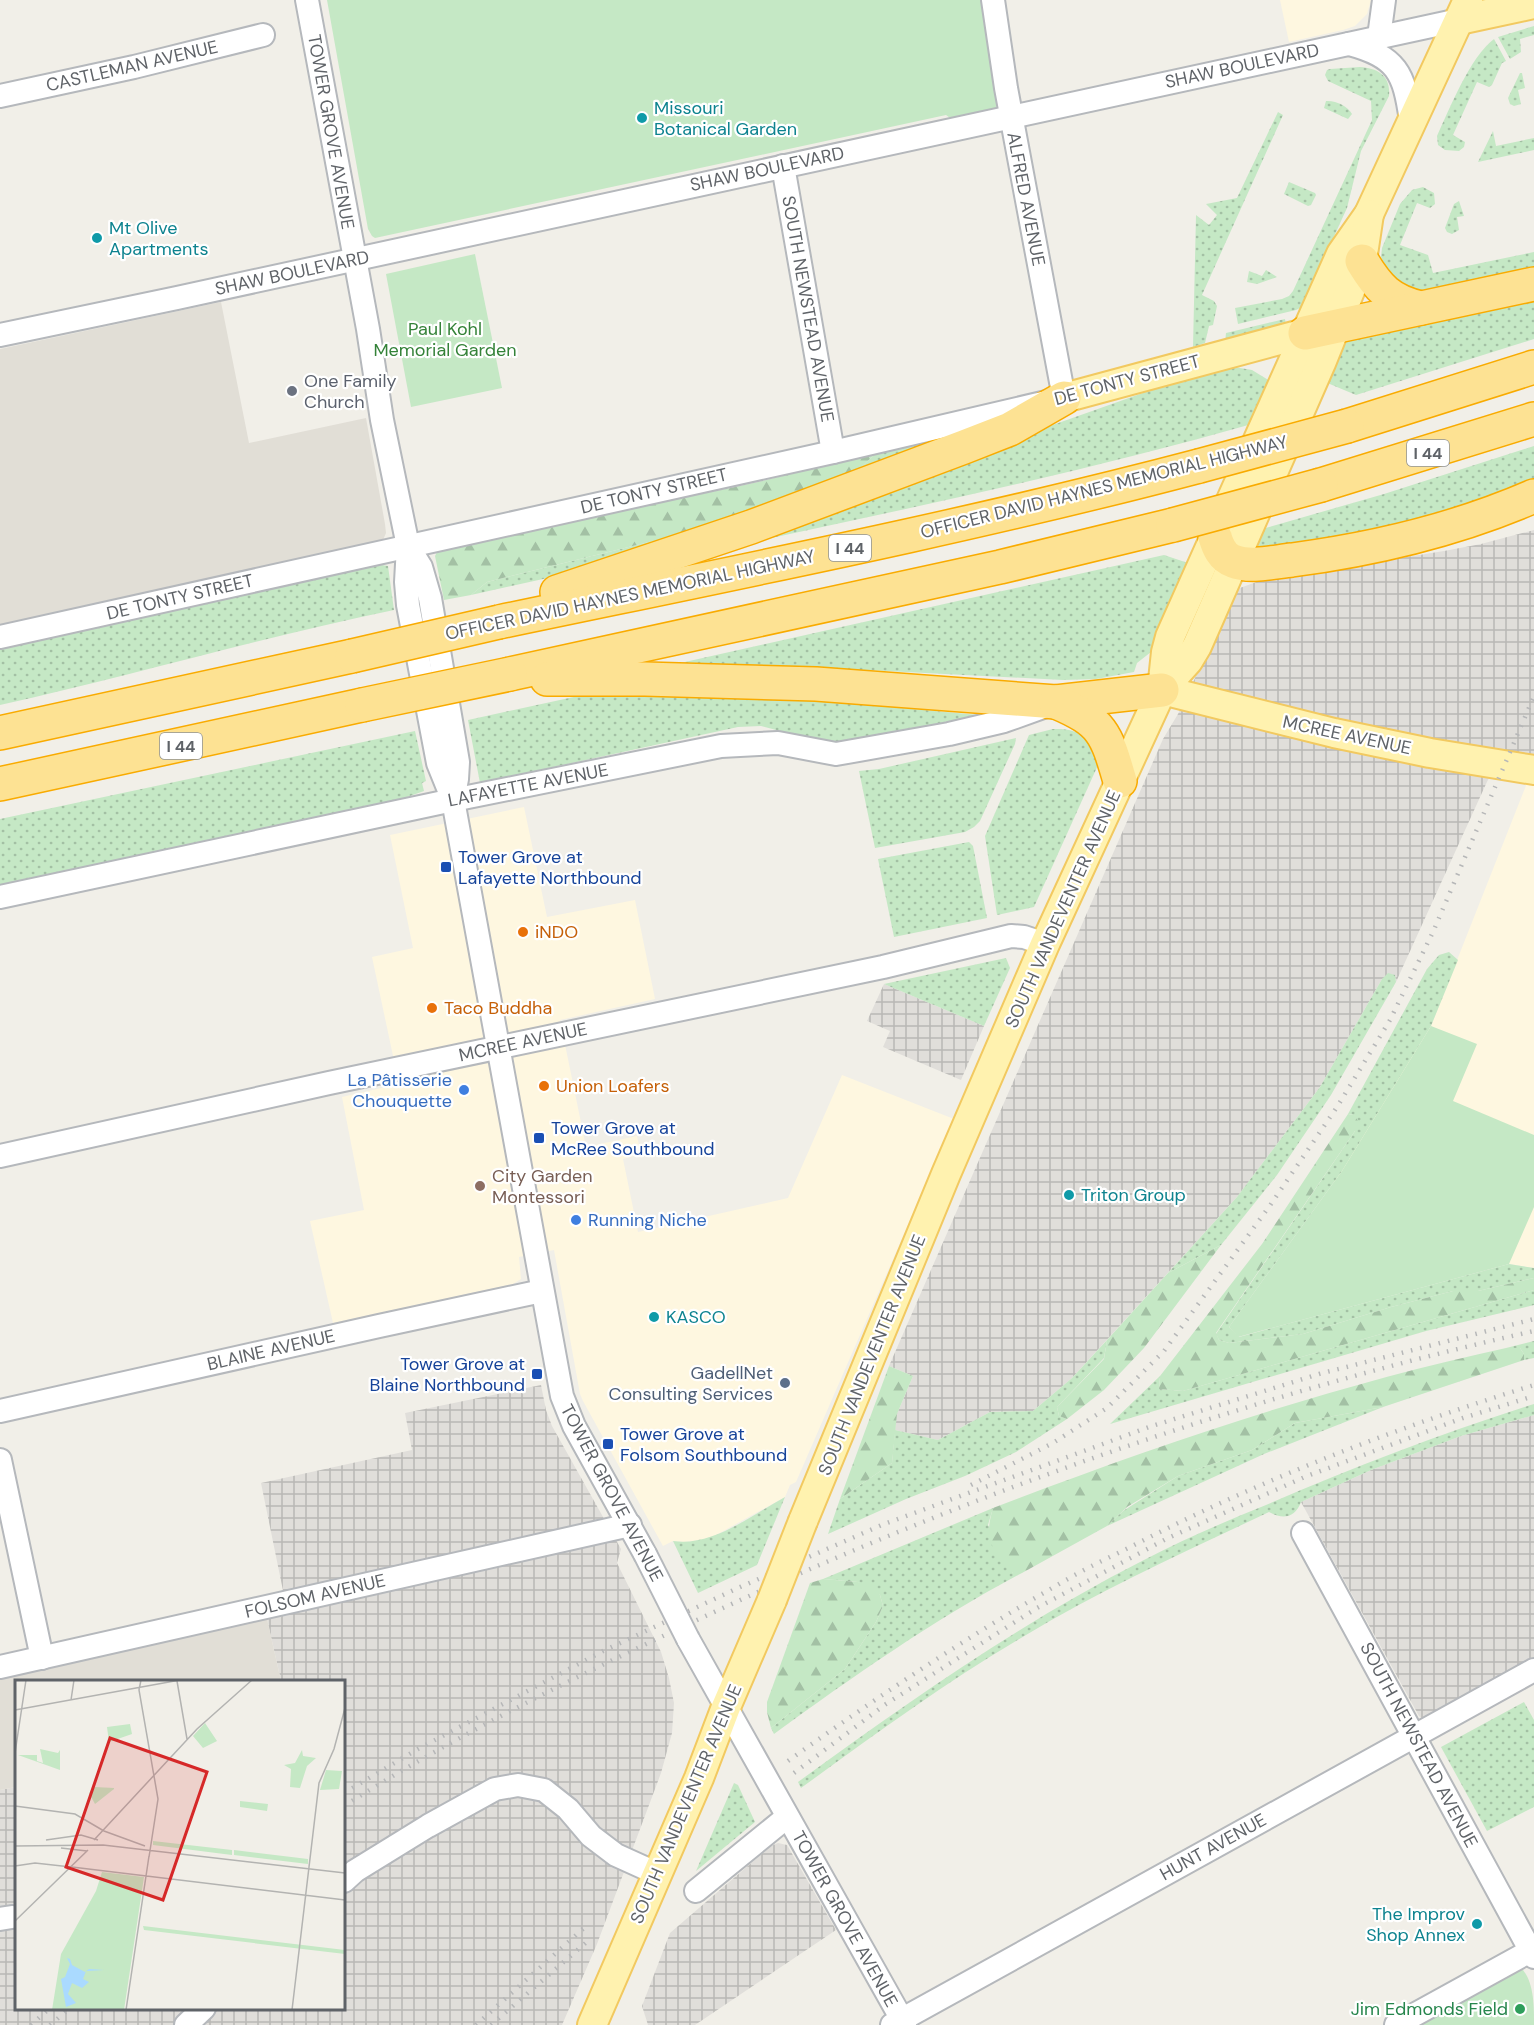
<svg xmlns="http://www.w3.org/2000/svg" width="1534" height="2025" font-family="'DM Sans',sans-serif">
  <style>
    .commercial { fill: #fef7e0 }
    .industrial { fill: url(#industrial-grid) }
    .education { fill: #e1ded6 }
    .grass { fill: url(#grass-dots) }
    .forest { fill: url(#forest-firs) }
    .park { fill: #c5e8c5 }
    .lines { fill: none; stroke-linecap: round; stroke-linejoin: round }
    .minor-casing { stroke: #b5b8bc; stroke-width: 26 }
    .major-casing { stroke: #f2c960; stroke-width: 32 }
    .highway-casing { stroke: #f9ab00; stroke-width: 36 }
    .minor { stroke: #fff; stroke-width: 22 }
    .major { stroke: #fff2af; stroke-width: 28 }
    .highway { stroke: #fde293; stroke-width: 33 }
    .rail { stroke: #b6b7b8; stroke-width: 4.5; stroke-dasharray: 1.5 8; stroke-linecap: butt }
    .minor-bridge-casing { stroke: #b5b8bc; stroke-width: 26; stroke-linecap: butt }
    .major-bridge-casing { stroke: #f2c960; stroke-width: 32; stroke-linecap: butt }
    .highway-bridge-casing { stroke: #f9ab00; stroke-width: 36; stroke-linecap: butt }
    .minor-bridge { stroke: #fff; stroke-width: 22 }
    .major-bridge { stroke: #fff2af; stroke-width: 28 }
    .highway-bridge { stroke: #fde293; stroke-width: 33 }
    .culture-dot { fill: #0f9aa8; stroke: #fff; stroke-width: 2 }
    .worship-dot { fill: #6b7280; stroke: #fff; stroke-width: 2 }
    .transit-dot { fill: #1a4fb4; stroke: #fff; stroke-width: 2 }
    .food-dot { fill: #e8710a; stroke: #fff; stroke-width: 2 }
    .shop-dot { fill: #3f7fe0; stroke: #fff; stroke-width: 2 }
    .education-dot { fill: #8d6e63; stroke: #fff; stroke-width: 2 }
    .service-dot { fill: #5c6f8a; stroke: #fff; stroke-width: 2 }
    .leisure-dot { fill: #2e9e5b; stroke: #fff; stroke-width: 2 }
    .labels { text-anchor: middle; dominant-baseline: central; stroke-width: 4.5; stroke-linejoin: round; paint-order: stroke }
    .shield { fill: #fff; stroke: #8f9295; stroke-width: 1.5 }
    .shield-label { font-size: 16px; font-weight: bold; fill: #5f6368 }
    .street-label { font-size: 18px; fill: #5f6368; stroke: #fff }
    .culture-label { font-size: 18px; fill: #0d838f; stroke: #fff; text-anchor: start }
    .park-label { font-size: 18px; fill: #348238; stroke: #fff }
    .worship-label { font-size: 18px; fill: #5b616d; stroke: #fff; text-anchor: start }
    .transit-label { font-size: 18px; fill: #164399; stroke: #fff; text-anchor: start }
    .food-label { font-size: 18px; fill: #c56008; stroke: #fff; text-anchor: start }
    .shop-label { font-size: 18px; fill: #366cbe; stroke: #fff; text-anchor: end }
    .education-label { font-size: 18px; fill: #785e54; stroke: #fff; text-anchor: start }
    .service-label { font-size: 18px; fill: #4e5e75; stroke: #fff; text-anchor: end }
    .leisure-label { font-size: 18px; fill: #27864d; stroke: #fff; text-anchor: end }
    .inset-road { fill: none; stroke: #b3b3b1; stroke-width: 1.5 }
    .view { fill: #d62828; fill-opacity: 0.15; stroke: #d62828; stroke-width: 3 }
    .inset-edge { fill: none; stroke: #5f6368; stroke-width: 3 }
  </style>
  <defs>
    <pattern id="industrial-grid" width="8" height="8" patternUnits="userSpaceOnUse" patternTransform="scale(1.5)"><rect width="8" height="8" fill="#e0deda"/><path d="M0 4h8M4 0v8" fill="none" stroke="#b9b8b5"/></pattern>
    <pattern id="grass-dots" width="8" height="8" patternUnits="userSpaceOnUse" patternTransform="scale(1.5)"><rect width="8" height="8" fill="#c5e8c5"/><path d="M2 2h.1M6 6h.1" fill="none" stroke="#a3c0a4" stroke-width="1.8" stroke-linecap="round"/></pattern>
    <pattern id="forest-firs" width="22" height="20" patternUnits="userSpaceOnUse" patternTransform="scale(1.5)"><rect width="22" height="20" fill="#c5e8c5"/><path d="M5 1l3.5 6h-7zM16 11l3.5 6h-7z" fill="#a3c0a4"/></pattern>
  </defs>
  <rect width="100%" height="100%" fill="#f1efe8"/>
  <g class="commercial">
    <path d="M1280,0H1371L1367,14L1355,26L1343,30L1289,42Z"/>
    <path d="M1527,783L1534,785V1268L1509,1264L1333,1181L1431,1026Z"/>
    <path d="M524,807L547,917L635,900L655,999L560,1020L586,1147L637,1136L641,1154L623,1159L638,1232L788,1198L842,1075L954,1119L796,1482L790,1485L785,1497L716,1535L702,1540L684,1542L673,1541L663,1546L583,1401L580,1394L554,1250L519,1257L521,1279L513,1284L333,1323L310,1221L364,1210L342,1097L399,1084L372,957L413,948L390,835Z"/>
  </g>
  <g class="industrial">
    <path d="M1534,530V757L1502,751L1486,784L1396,982L1395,975L1382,979L1320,1087L1237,1197L1072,1378L1033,1411L990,1412L938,1440L895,1430L897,1414L913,1376L889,1366L1163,739L1178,714L1237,589L1262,580L1444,551L1481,544Z"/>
    <path d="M884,984L984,1026L961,1080L883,1047L890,1031L867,1021Z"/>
    <path d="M541,1385L546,1410L552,1426L621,1549L617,1563L661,1652L669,1678L674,1703L672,1733L661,1773L597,1944L562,2025H0V1790L16,1787V2008H344V1682L281,1681L267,1619L288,1615L261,1483L412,1450L405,1413Z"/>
    <path d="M1534,1415V1659L1423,1719L1419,1716L1301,1502L1371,1470L1461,1436Z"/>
    <path d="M778,1843L787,1845L836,1930L695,2025H648L642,2006L670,1933L771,1846Z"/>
  </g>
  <g class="education">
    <path d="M221,302L249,443L366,418L385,524L386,533L383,540L374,546L0,625V349Z"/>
    <path d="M267,1619L281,1681L16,1682V1787L0,1790V1678Z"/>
  </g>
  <g class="grass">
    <path d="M1534,26V35L1520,39L1521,52L1510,59L1498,37Z"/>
    <path d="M1494,39L1506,61L1502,63L1492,85L1489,87L1477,82L1453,135L1465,142L1464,147L1459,151L1445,150L1438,145L1437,136C1450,108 1470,57 1494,39Z"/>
    <path d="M1360,67C1378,68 1391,76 1389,96L1361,151L1347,208L1304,302L1300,308L1296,310L1238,324L1235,308L1282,299L1289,296L1293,291L1372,120L1371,101L1328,81L1325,75L1327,70L1330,69Z"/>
    <path d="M1520,73H1522L1525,88L1518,90L1521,104L1514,106L1510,104L1508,98Z"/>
    <path d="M1326,101C1335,100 1348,106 1352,114L1348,119L1324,108Z"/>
    <path d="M1278,112L1283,115L1202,295L1214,301L1217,306L1213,325L1209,326L1205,343L1193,347L1196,215L1209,225L1217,215L1206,204L1237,198Z"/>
    <path d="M1493,131L1496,146L1534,138V150L1478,162Z"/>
    <path d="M1289,182L1315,193L1316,195L1311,205L1308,206L1284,194Z"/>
    <path d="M1423,187L1434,193L1435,204L1430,208L1417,203L1400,245L1428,255L1433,273L1534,252V269L1422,291L1410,290L1393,281L1381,257L1382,248L1400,204L1412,190Z"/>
    <path d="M1459,201L1464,216L1457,217L1459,230L1452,234L1447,232L1445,228L1454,204Z"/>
    <path d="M1266,270L1277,277L1257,284L1247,282L1249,271L1262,276Z"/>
    <path d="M1534,296V339L1356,395L1325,382L1344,346L1351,336Z"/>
    <path d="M1285,319L1286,326L1225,343L1226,333Z"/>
    <path d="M1234,367L1252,370L1270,381L1252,424C1083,472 911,508 739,545L909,476L1188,377Z"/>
    <path d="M984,426L850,478L876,453Z"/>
    <path d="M1534,446V485L1370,538L1257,548L1262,529L1384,494Z"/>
    <path d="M699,536L611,564L471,595L487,582L649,542Z"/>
    <path d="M1164,555L1191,564L1151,652L1137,663L1134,672L1096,679L1063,680L867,670L668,672L667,666Z"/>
    <path d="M382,565L388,566L394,610C262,637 132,676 0,705V646Z"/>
    <path d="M583,695L783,697L979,715L842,743L822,742L761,726L738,727L480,783L468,720Z"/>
    <path d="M1053,729C1081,728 1091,738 1098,765L1034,907L997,915L985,836L1029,735Z"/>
    <path d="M415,731L426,781L422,783L424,791L399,800L0,887V819Z"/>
    <path d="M1016,738L1015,744L980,821L974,827L965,832L875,848L859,771L879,769Z"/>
    <path d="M969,842L973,846L987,918L894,937L878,859Z"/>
    <path d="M1449,952L1458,960L1431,1026L1342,1171L1229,1327L1239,1337L1509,1264L1534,1268V1278L1478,1291H1453L1391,1307L1303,1334L1229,1343L1219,1340L1216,1334L1355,1131L1354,1115L1348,1114L1427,969L1439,955Z"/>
    <path d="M1006,958L1010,968L984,1026L884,984Z"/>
    <path d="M1388,973L1395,975L1396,982L1331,1095L1277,1175L1221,1245L1168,1273L1237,1197L1320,1087L1382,979Z"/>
    <path d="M1534,1290V1305L1426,1331L1110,1424L1160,1376L1159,1389L1183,1391Z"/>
    <path d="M1107,1340L1104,1358L1057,1407L1059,1416L1067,1419L1016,1452L965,1476L906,1499L828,1534L840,1499L892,1463L895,1430L938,1440L990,1412L1033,1411L1072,1378Z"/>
    <path d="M1534,1341V1358L1524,1360V1354L1520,1348H1506Z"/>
    <path d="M1534,1404V1415L1461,1436L1371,1470L1301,1502C1295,1518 1283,1520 1269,1512C1187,1551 1104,1588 1026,1635C947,1681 874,1735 801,1788L798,1782C908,1702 1020,1623 1142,1561C1182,1540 1224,1522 1266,1505C1354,1467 1443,1433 1534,1404Z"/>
    <path d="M1383,1407L1264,1454L1107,1526L1123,1511L1178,1476L1252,1450L1295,1423Z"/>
    <path d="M785,1497L757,1565L698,1593L673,1541C712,1547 752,1515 785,1497Z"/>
    <path d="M993,1508L988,1525L1013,1573H1022C935,1619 854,1676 774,1734L771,1728L845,1669L876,1622L883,1606L880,1595L858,1582L823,1579Z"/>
    <path d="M1524,1702L1534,1720V1807L1487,1831L1441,1747Z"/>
    <path d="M734,1783L738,1785L755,1822L696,1871Z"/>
  </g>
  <g class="forest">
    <path d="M876,453L850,478L699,536L649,542L487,582L471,595L444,600L435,556L438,550L758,482Z"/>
    <path d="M1348,1114L1354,1115L1358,1121L1355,1131L1216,1333L1219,1340L1229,1343L1303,1334L1391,1307L1453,1291H1478L1534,1278V1290L1183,1391L1159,1389L1160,1376L1262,1244Z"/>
    <path d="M1221,1245L1144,1348L1104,1390L1067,1419L1059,1416L1057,1407L1104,1359L1107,1340L1168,1273Z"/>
    <path d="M1506,1348H1520L1524,1354V1360L1383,1407L1295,1423L1252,1450L1178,1476L1127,1507L1107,1526L1022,1573H1013C992,1548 983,1542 993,1508C1160,1444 1331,1386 1506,1348Z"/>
    <path d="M889,1366L913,1376L897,1414L892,1463L840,1499Z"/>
    <path d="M823,1579L858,1582L870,1585L880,1595L883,1606L876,1622L845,1669L771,1728L767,1712V1702L810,1583Z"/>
  </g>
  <g class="park">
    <path d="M327,0H982L997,106L995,109L953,120L946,115L375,238L372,236L368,229Z"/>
    <path d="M475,254L502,388L411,407L386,274Z"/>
    <path d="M1431,1026L1477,1044L1453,1101L1534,1135V1207L1509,1264L1238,1337L1229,1327L1342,1171Z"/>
    <path d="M1518,1970H1523C1534,1984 1534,2006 1534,2025H1419Z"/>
  </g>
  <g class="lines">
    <defs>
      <g id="minor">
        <path d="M307,0L368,329L382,420L408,546L406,582L408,605L438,763L453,800L562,1396L574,1426L645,1554"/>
        <path d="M1379,37L1384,0"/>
        <path d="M1349,44C1397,57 1404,72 1411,121"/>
        <path d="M0,96L134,67L263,35"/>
        <path d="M783,166L833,452"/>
        <path d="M0,335L177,298L1459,20"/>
        <path d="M408,546L421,567L430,598L458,762L457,779L453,800"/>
        <path d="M0,637L833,452L1064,398L1006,88L993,0"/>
        <path d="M0,897L453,800L721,746L778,743L836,754L949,734L1004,721L1046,706"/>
        <path d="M0,1156L329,1083L883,967L1011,936L1024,937L1045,944"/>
        <path d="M0,1411L379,1326L542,1291"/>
        <path d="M0,1460L42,1658"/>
        <path d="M1303,1533L1534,1957"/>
        <path d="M688,1639L905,2025"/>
        <path d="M0,1667L630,1525"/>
        <path d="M344,1881L355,1871L428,1826L495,1789L518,1785L544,1790L568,1809L591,1836L616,1855L658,1874"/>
        <path d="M696,1891L787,1817"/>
        <path d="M0,1919L12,1917"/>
        <path d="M186,2025L204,2008"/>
        <path d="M892,2025L1534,1670"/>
        <path d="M1396,2025L1534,1949"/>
      </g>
      <g id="major">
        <path d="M1459,20L1534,4"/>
        <path d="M1064,398L1305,333"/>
        <path d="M1162,690L1166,652L1170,637L1341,254L1369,214L1468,0"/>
        <path d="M1162,690L1334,733L1430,753L1534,770"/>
        <path d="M803,1521L946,1174L1045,944L1162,690L1188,661L1197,646L1321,363L1362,261L1369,214"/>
        <path d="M592,2025L699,1778L726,1707L772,1600"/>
      </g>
      <g id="highway">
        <path d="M1362,261C1378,288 1390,301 1421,308"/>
        <path d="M1305,333L1534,284"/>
        <path d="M1347,426L1534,367"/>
        <path d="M1321,485L1534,419"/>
        <path d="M1215,537C1218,547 1222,557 1233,561C1251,568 1273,562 1292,560C1375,549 1456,530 1534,496"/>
        <path d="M557,592L751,527L964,447L1010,429L1064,398"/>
        <path d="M499,622C733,573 968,527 1199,466"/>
        <path d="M510,674L1000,567L1173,525"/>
        <path d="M547,679H645L816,684L1056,702L1162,690"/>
        <path d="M1056,702C1103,722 1106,733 1120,781"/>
        <path d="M0,733L352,656"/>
        <path d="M0,784L362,705"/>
      </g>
    </defs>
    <use href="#minor" class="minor-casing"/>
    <use href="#major" class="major-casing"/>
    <use href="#highway" class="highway-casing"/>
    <use href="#minor" class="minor"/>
    <use href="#major" class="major"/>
    <use href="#highway" class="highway"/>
    <g class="rail">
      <path d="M971,1485L1053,1443L1107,1408L1164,1351L1271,1204L1337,1107L1390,1020L1433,932L1534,696"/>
      <path d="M788,1761C880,1695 974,1632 1073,1576C1094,1564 1117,1554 1138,1543C1265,1478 1398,1427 1534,1385"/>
      <path d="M794,1773L886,1704L1037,1608L1168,1538L1307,1476L1463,1418L1534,1396"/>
      <path d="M344,1793L418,1749L603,1651L738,1588L884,1524L1152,1426L1319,1374L1534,1319"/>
      <path d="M344,1806C451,1738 565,1682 680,1628C953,1499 1240,1397 1534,1331"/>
      <path d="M31,2025L50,2008"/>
      <path d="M50,2025L70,2008"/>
      <path d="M476,2025L585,1927"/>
      <path d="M491,2025L589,1940"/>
    </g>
    <defs>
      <path id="minor-bridge" d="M645,1554L688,1639"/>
      <path id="major-bridge" d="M772,1600L803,1521"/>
      <g id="highway-bridge">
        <path d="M1199,466L1347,426"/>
        <path d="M1173,525L1321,485"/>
        <path d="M352,656L499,622"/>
        <path d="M362,705L510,674"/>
      </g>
    </defs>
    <use href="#minor-bridge" class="minor-bridge-casing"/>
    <use href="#major-bridge" class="major-bridge-casing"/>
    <use href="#highway-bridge" class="highway-bridge-casing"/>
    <use href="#minor-bridge" class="minor-bridge"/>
    <use href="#major-bridge" class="major-bridge"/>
    <use href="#highway-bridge" class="highway-bridge"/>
  </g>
  <g class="culture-dot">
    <circle cx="642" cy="118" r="6"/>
    <circle cx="97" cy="238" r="6"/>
    <circle cx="1069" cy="1195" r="6"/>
    <circle cx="654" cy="1317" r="6"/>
    <circle cx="1477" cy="1924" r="6"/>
  </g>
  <circle class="worship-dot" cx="292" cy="391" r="6"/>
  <g class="transit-dot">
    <rect x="440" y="861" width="12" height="12" rx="3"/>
    <rect x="533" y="1132" width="12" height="12" rx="3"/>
    <rect x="531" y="1368" width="12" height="12" rx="3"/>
    <rect x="602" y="1438" width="12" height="12" rx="3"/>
  </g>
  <g class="food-dot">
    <circle cx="523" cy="932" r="6"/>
    <circle cx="432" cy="1008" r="6"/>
    <circle cx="544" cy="1086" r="6"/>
  </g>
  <g class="shop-dot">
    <circle cx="464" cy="1090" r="6"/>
    <circle cx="576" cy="1220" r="6"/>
  </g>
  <circle class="education-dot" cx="480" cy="1186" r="6"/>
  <circle class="service-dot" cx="785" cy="1383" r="6"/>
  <circle class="leisure-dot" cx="1520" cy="2009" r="6"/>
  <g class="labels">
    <g class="shield">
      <rect x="1407" y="440" width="42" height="26" rx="4.5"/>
      <rect x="829" y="535" width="42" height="26" rx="4.5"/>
      <rect x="160" y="733" width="42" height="26" rx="4.5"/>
    </g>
    <g class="shield-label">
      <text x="1428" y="453">I 44</text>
      <text x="850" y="548">I 44</text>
      <text x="181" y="746">I 44</text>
    </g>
    <g class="street-label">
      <text transform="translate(132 66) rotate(-13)">CASTLEMAN AVENUE</text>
      <text transform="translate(1242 66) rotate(-12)">SHAW BOULEVARD</text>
      <text transform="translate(331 132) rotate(80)">TOWER GROVE AVENUE</text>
      <text transform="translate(767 169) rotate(-12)">SHAW BOULEVARD</text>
      <text transform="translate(1026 199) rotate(79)">ALFRED AVENUE</text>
      <text transform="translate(292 273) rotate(-12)">SHAW BOULEVARD</text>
      <text transform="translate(808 309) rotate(80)">SOUTH NEWSTEAD AVENUE</text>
      <text transform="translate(1127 380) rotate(-15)">DE TONTY STREET</text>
      <text transform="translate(1104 487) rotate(-14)">OFFICER DAVID HAYNES MEMORIAL HIGHWAY</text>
      <text transform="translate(654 491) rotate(-13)">DE TONTY STREET</text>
      <text transform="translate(630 595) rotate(-12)">OFFICER DAVID HAYNES MEMORIAL HIGHWAY</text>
      <text transform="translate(180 597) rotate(-13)">DE TONTY STREET</text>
      <text transform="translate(1347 735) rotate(12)">MCREE AVENUE</text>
      <text transform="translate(528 785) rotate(-11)">LAFAYETTE AVENUE</text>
      <text transform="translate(1063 909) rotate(-66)">SOUTH VANDEVENTER AVENUE</text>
      <text transform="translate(523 1042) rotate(-12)">MCREE AVENUE</text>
      <text transform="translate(271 1350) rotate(-13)">BLAINE AVENUE</text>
      <text transform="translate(872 1355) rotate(-68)">SOUTH VANDEVENTER AVENUE</text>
      <text transform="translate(612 1493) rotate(62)">TOWER GROVE AVENUE</text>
      <text transform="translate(315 1596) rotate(-13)">FOLSOM AVENUE</text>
      <text transform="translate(1419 1745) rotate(62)">SOUTH NEWSTEAD AVENUE</text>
      <text transform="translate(686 1804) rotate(-67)">SOUTH VANDEVENTER AVENUE</text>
      <text transform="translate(1213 1847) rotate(-29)">HUNT AVENUE</text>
      <text transform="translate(845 1919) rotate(61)">TOWER GROVE AVENUE</text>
    </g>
    <g class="culture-label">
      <text x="654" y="108">Missouri<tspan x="654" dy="21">Botanical Garden</tspan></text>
      <text x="109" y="228">Mt Olive<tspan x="109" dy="21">Apartments</tspan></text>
      <text x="1081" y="1195">Triton Group</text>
      <text x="666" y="1317">KASCO</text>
      <text x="1465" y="1914" text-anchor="end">The Improv<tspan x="1465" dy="21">Shop Annex</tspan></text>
    </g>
    <g class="park-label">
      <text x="445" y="329">Paul Kohl<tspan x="445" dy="21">Memorial Garden</tspan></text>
    </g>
    <g class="worship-label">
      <text x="304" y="381">One Family<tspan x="304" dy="21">Church</tspan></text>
    </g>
    <g class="transit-label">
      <text x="458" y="857">Tower Grove at<tspan x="458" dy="21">Lafayette Northbound</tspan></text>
      <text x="551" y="1128">Tower Grove at<tspan x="551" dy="21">McRee Southbound</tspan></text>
      <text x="525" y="1364" text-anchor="end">Tower Grove at<tspan x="525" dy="21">Blaine Northbound</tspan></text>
      <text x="620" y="1434">Tower Grove at<tspan x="620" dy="21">Folsom Southbound</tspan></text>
    </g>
    <g class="food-label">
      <text x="535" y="932">iNDO</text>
      <text x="444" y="1008">Taco Buddha</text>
      <text x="556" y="1086">Union Loafers</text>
    </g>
    <g class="shop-label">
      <text x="452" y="1080">La Pâtisserie<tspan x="452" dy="21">Chouquette</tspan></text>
      <text x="588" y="1220" text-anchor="start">Running Niche</text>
    </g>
    <g class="education-label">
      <text x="492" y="1176">City Garden<tspan x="492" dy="21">Montessori</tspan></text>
    </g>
    <g class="service-label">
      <text x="773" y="1373">GadellNet<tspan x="773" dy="21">Consulting Services</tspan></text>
    </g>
    <g class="leisure-label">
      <text x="1508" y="2009">Jim Edmonds Field</text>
    </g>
  </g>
  <g transform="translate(15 1680)">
    <rect width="330" height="330" fill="#f1efe8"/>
    <path d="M190,43L202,61L188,68L178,56ZM25,69L43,73L45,70V90L3,75H22V81L28,83ZM287,70L288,76L301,78L292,86L285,108L275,107L276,89L269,85L280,83ZM311,90L327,91L324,109L305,110ZM225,121L253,124L252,131L225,127ZM138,161L217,170V175L138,165ZM219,170L293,179V184L219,175Z" fill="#c5e8c5"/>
    <path d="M115,44L117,54L94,62L92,47ZM80,107L99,108V109L80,124L74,113ZM87,192L129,197L109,330H37L46,274L81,211ZM128,246L330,270V274L129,250Z" fill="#c5e8c5"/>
    <path d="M52,278L55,279L57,285L70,292L74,289L89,290L71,291L68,299L74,302L67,308L57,303L53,314L61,323L51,327L46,299L50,297L55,284Z" fill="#aadaff"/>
    <path class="inset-road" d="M126,0L124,10L143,119L134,177M162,1L172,59M56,20L59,0M0,30L165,0M0,73L11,0M0,126L60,134L89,151M89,151L130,166M31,160L66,155L83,160M79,160L182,49L237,0M0,166L88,165L330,193M46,168L72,171M0,186L20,183L56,187M57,187L330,220M0,241L73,170M111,330L134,176M277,330L304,103L319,69L330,28"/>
    <path class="view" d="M95,58L192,92L148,220L51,187Z"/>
    <rect width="330" height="330" class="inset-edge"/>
  </g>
</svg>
